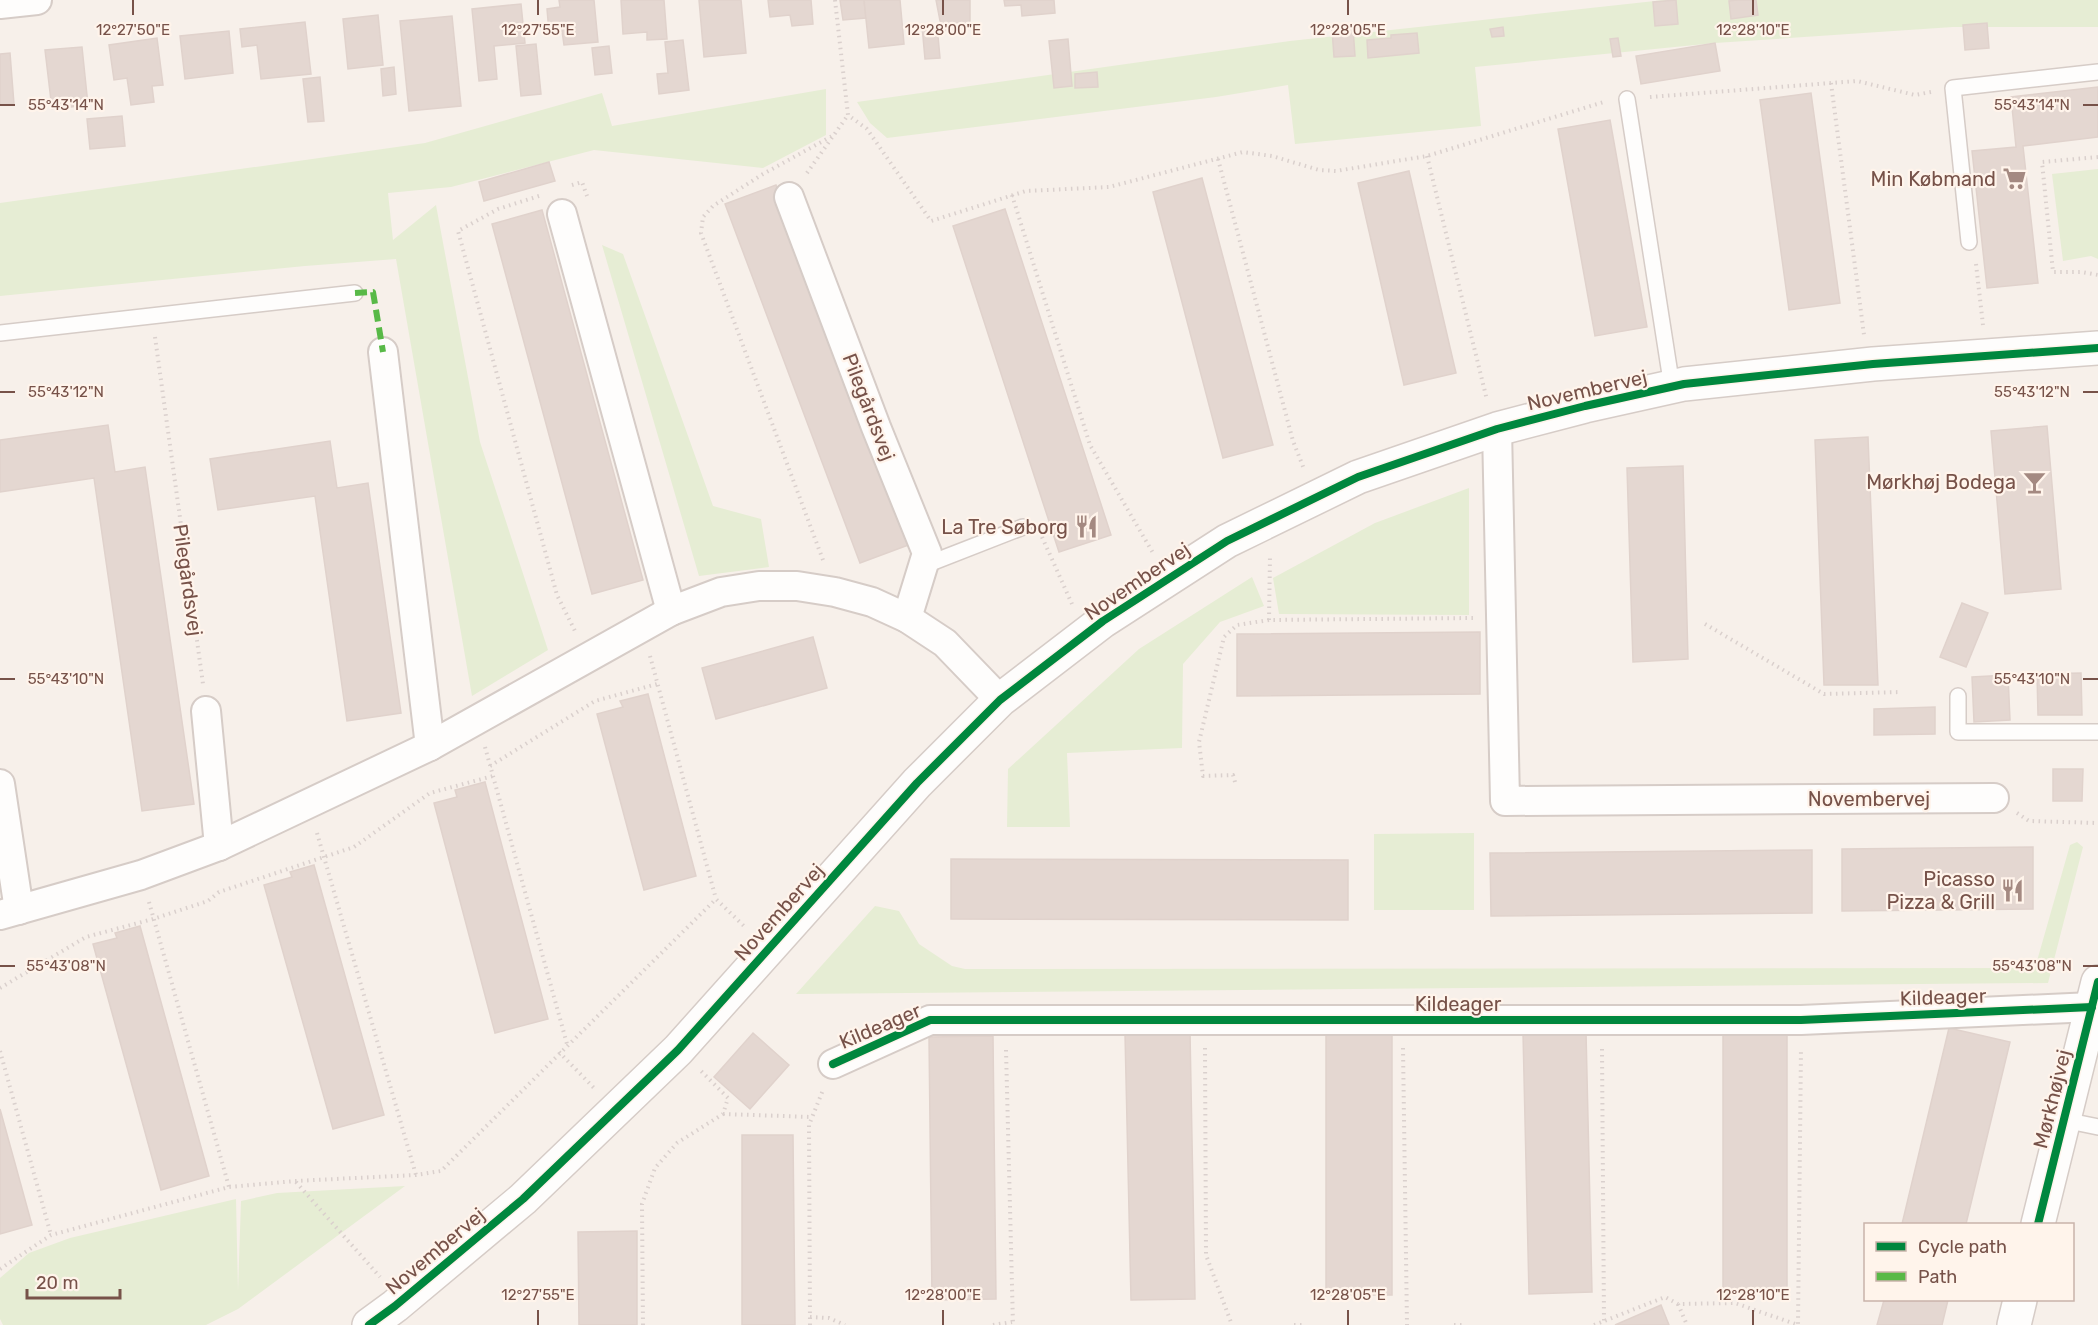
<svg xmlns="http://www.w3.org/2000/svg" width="2098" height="1325" font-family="Rubik,sans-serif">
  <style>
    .green { fill: #e6edd4 }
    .building { fill: #e4d7d1; stroke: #e0d2cc; stroke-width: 1.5 }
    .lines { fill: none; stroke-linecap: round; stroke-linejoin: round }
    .service-casing { stroke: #d6ccc7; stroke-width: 18 }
    .minor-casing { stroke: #d6ccc7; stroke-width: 32 }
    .tertiary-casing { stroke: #d6ccc7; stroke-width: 36 }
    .path { stroke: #dad0cd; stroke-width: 4; stroke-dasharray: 1.5 4.5; stroke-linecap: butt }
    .service { stroke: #fefdfc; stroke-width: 15 }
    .minor { stroke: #fefdfc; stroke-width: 28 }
    .tertiary { stroke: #fefdfc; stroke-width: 33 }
    .quiet { stroke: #58b947; stroke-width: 6; stroke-dasharray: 12 6; stroke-linecap: butt }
    .cycleway-casing { stroke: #fff4eb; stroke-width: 11 }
    .cycleway { stroke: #00873e; stroke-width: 8 }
    .ticks { fill: none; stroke: #775249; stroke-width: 2 }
    .labels { text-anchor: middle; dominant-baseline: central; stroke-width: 4.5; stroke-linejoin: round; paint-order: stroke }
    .poi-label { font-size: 20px; fill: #775249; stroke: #fff4eb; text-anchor: end }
    .street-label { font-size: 20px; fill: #775249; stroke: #fff4eb }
    .ticks-label { font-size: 15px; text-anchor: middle; fill: #775249; stroke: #fff4eb; stroke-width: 4.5; stroke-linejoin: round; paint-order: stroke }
  </style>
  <rect width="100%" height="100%" fill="#f7f0ea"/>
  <g class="green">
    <path d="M1664,0H2098V27H1953L1715,43L1475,67L1481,126L1295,144L1288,85L1216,97L887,138L870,123L857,102L1290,41Z"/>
    <path d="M826,89V135L763,168L594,150L451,187L388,193L393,240L436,205L480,442L548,650L472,696L396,259L305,266L0,296V203L425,143L602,93L612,126Z"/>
    <path d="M2098,169V259L2091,256L2063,261L2052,174Z"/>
    <path d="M602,245L623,254L713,506L761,519L769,567L699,576Z"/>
    <path d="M1469,488V615L1279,614L1273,578L1375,523Z"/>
    <path d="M1252,577L1264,606L1220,622L1183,664L1182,748L1067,753L1070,827H1007L1008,769L1139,649Z"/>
    <path d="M1474,833V910H1374V834Z"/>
    <path d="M2077,842L2083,847L2048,983L796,994L875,906L899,911L919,944L952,966L965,969L2035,968L2070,845Z"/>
    <path d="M405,1186L238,1309L206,1325H3L0,1319V1278L29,1253L70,1238L236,1199L238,1291L241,1201L277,1193Z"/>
  </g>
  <g class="building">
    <path d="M559,0H594L598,42L564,45L562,31L549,32L547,9L560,7Z"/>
    <path d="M621,0H664L667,39L647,40V32L623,34Z"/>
    <path d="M699,0H741L746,53L704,57Z"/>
    <path d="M768,0H811L813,24L792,26L790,15L770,17Z"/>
    <path d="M840,0H864L866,18L843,20Z"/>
    <path d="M864,0H900L904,44L869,48Z"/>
    <path d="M936,0H970V28L942,31Z"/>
    <path d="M1004,0H1054L1055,13L1022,16L1021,5L1005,6Z"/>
    <path d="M1676,0L1678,24L1655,26L1653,2Z"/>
    <path d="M1737,0H1756L1758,15L1731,19L1729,1Z"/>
    <path d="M521,4L525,43L494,46L497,79L479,81L472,9Z"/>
    <path d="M378,15L383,65L348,69L343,19Z"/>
    <path d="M452,16L461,106L409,111L400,21Z"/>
    <path d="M305,22L311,74L261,79L257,45L242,47L240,29Z"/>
    <path d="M1987,23L1989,48L1965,50L1963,25Z"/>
    <path d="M937,25L940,58L925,59L922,26Z"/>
    <path d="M1503,27L1504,36L1492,37L1490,29Z"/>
    <path d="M1353,28L1355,56L1334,57L1332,29Z"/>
    <path d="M229,31L233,73L185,79L180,36Z"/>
    <path d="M1417,33L1419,53L1368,58L1367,40L1391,38V35Z"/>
    <path d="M157,38L163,85L152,86L154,102L131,105L127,78L114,80L109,45Z"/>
    <path d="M1618,38L1621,56L1613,57L1610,39Z"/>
    <path d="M1068,39L1072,86L1054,88L1049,41Z"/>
    <path d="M683,40L689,90L659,94L657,74L668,73L665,42Z"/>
    <path d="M1715,43L1720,71L1641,84L1636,56Z"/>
    <path d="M536,44L541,94L521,96L516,46Z"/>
    <path d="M609,46L612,73L595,75L592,48Z"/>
    <path d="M82,47L88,105L52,109L45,50Z"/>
    <path d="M10,53L14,104L0,105V54Z"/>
    <path d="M394,67L396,94L383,96L381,69Z"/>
    <path d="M1097,72L1098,87L1075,88V74Z"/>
    <path d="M320,77L324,121L308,122L303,79Z"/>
    <path d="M2098,87V137L2023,146L2038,283L1987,288L1972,151L2016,147L2011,97Z"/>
    <path d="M1811,93L1840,303L1789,310L1760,100Z"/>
    <path d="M122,116L125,146L90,149L87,119Z"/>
    <path d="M1610,120L1647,327L1595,336L1558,129Z"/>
    <path d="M549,162L555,181L484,201L479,182Z"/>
    <path d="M1409,171L1456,373L1404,385L1358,183Z"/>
    <path d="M1202,178L1273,445L1223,458L1153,192Z"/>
    <path d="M776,185L911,544L860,563L725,204Z"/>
    <path d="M1005,209L1111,535L1059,552L953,226Z"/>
    <path d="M542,210L643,580L592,594L492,224Z"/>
    <path d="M108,425L115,472L145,467L194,804L142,811L94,478L0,492V440Z"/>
    <path d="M2047,426L2061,589L2005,594L1991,431Z"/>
    <path d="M1868,437L1878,685H1824L1815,440Z"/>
    <path d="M330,441L337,488L368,483L401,713L347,721L315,496L218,510L210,459Z"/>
    <path d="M1683,466L1688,659L1633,662L1627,468Z"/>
    <path d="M1962,603L1988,613L1966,667L1940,657Z"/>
    <path d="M1480,632V694L1237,696V634Z"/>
    <path d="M813,637L827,688L716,719L702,668Z"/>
    <path d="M2081,673L2082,715H2038L2037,674Z"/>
    <path d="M2008,675L2010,720L1974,722L1972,677Z"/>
    <path d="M648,694L696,876L644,890L597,714L623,707L620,701Z"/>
    <path d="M1935,707V734L1874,735V709Z"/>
    <path d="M2053,769H2083L2082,801H2053Z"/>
    <path d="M485,782L548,1019L495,1033L434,803L457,797L455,790Z"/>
    <path d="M2033,847V909L1842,911V849Z"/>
    <path d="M1812,850V913L1491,916L1490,853Z"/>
    <path d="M951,859L1348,860V920L951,919Z"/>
    <path d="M314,865L384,1115L333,1129L264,885L292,877L290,872Z"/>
    <path d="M140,926L209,1176L161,1190L93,944L117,938L115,933Z"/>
    <path d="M1949,1028L2010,1042L1966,1224H1902Z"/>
    <rect x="1723" y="1030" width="64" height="259"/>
    <path d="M1190,1032L1195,1299L1131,1300L1125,1034Z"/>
    <path d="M1586,1032L1592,1292L1529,1294L1523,1033Z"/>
    <path d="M753,1033L789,1065L750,1109L714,1077Z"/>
    <rect x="1326" y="1034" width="66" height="261"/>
    <path d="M993,1036L996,1299L932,1300L929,1037Z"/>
    <path d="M0,1109L32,1225L0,1234Z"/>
    <path d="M742,1135H793L795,1325H742Z"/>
    <path d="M637,1231V1325H579L578,1232Z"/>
    <path d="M1884,1300H1948L1942,1325H1877Z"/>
    <path d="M1661,1305L1669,1325H1615Z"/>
  </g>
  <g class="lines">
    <defs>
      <g id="service">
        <path d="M1627,99L1672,387"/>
        <path d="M1969,242L1953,88L2098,72"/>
        <path d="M0,333L355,293"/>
        <path d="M923,566L1023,527"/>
        <path d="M1958,696V732H2098"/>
        <path d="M2064,1120L2098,1127"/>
      </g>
      <g id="minor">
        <path d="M0,4L37,0"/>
        <path d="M789,197L876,427L927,553L907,618"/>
        <path d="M562,214L671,611"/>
        <path d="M383,352L430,746"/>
        <path d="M1497,429L1505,801L1994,798"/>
        <path d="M206,711L219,846"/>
        <path d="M0,784L19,910"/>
        <path d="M0,915L141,875L219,846L430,746L671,611L721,592L759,586H797L835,592L872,602L907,618L945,643L1000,700"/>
        <path d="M833,1064L930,1020H1801L2092,1007"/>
      </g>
      <g id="tertiary">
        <path d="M2038,1224L2098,982"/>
        <path d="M369,1325L395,1306L523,1199L678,1050L917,783L1000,700L1103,621L1227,541L1358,477L1497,429L1585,406L1684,384L1873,364L2098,348"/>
        <path d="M2014,1325L2020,1300"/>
      </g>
    </defs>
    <use href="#service" class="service-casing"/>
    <use href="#minor" class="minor-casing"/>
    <use href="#tertiary" class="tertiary-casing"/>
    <g class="path">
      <path d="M835,0L848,115L867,129L931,221L1026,191L1109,187L1243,152L1272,156L1319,170L1336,171L1427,156L1604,102"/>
      <path d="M1831,83L1864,335"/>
      <path d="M1650,97L1857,81L1915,95L1931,92"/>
      <path d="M1427,156L1487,400"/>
      <path d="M2098,157L2042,162L2053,272H2082L2098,275"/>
      <path d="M1218,159L1293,441L1304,469"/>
      <path d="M807,173L848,115"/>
      <path d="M572,185L582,182L587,196"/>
      <path d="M1012,195L1090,445L1153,553"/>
      <path d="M539,196L498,209L458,231L557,595L576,633"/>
      <path d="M1976,264L1983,325"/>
      <path d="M155,337L203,684"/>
      <path d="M1042,537L1072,604"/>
      <path d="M823,560L701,233L703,217L713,206L763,174L834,135"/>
      <path d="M1269,620L1270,556"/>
      <path d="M1705,624L1824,694L1901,692"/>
      <path d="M650,656L716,899"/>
      <path d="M485,747L567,1044"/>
      <path d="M490,766L595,701L657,684"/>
      <path d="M1235,782L1233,775L1203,776L1199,742L1224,637L1237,625L1269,620L1473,618"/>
      <path d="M2017,813L2029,821L2098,823"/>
      <path d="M317,833L416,1175"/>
      <path d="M149,902L229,1187"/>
      <path d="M0,988L86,937L153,919L208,901L219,892L354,847L430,793L493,776"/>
      <path d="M1205,1048L1206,1255L1232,1325"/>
      <path d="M1403,1048L1407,1325"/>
      <path d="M1602,1049L1604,1321"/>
      <path d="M1006,1050L1013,1325"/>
      <path d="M0,1051L51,1235"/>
      <path d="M559,1052L594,1088"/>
      <path d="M723,1114L812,1117"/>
      <path d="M296,1182L380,1277"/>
      <path d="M0,1269L51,1235L229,1187L295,1181L416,1175L441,1171L716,899L746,928"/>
      <path d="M1678,1304L1687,1325"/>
      <path d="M810,1317L829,1318L845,1325"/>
      <path d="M643,1325L642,1204L655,1168L677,1143L723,1114L728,1098L701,1071"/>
      <path d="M810,1325L809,1125L823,1090"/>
      <path d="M993,1325L1012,1322"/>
      <path d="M1294,1325H1304"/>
      <path d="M1454,1325H1465"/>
      <path d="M1594,1325L1665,1297L1678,1304L1735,1303L1798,1325L1801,1048"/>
    </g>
    <use href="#service" class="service"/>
    <use href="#minor" class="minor"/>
    <use href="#tertiary" class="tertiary"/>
    <path class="quiet" d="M355,293L373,292L383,352"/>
    <defs>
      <g id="cycleway">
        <path d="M833,1064L930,1020H1801L2092,1007"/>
        <path d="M2038,1224L2098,982"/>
        <path d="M369,1325L395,1306L523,1199L678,1050L917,783L1000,700L1103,621L1227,541L1358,477L1497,429L1585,406L1684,384L1873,364L2098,348"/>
      </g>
    </defs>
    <use href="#cycleway" class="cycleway-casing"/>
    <use href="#cycleway" class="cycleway"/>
  </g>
  <path class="ticks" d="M133,0V15M538,0V15M943,0V15M1348,0V15M1753,0V15M0,105H15M2083,105H2098M0,392H15M2083,392H2098M0,679H15M2083,679H2098M0,966H15M2083,966H2098M538,1310V1325M943,1310V1325M1348,1310V1325M1753,1310V1325"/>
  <defs>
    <symbol id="supermarket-bare" viewBox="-9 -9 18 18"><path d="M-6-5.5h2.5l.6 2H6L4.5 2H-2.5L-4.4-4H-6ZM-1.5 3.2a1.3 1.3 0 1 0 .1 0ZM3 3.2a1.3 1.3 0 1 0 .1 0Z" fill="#a48981" stroke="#fff4eb" stroke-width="2.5" paint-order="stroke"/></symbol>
    <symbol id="bar-bare" viewBox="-9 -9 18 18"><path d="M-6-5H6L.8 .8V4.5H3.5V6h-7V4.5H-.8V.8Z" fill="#a48981" stroke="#fff4eb" stroke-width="2.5" paint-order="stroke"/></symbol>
    <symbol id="restaurant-bare" viewBox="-9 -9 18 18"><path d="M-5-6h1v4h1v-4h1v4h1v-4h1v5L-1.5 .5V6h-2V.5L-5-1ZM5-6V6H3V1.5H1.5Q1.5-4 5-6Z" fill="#a48981" stroke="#fff4eb" stroke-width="2.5" paint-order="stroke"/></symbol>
  </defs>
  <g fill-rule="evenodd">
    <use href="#supermarket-bare" x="1998" y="162" width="33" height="33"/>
    <use href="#bar-bare" x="2018" y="466" width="33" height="33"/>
    <use href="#restaurant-bare" x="1070" y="510" width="33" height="33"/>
    <use href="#restaurant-bare" x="1996" y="874" width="33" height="33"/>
  </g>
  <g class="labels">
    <g class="poi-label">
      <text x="1996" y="179">Min Købmand</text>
      <text x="2016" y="482">Mørkhøj Bodega</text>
      <text x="1068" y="527">La Tre Søborg</text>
      <text x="1995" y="879">Picasso<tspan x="1995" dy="23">Pizza &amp; Grill</tspan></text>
    </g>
    <g class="street-label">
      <text transform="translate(1587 390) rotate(-13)">Novembervej</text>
      <text transform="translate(869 407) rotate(69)">Pilegårdsvej</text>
      <text transform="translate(188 580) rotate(82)">Pilegårdsvej</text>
      <text transform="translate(1137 581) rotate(-34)">Novembervej</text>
      <text x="1869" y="799">Novembervej</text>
      <text transform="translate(779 912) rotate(-48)">Novembervej</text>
      <text transform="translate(1943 997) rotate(-2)">Kildeager</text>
      <text x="1458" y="1004">Kildeager</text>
      <text transform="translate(880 1026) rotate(-23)">Kildeager</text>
      <text transform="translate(2052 1099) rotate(-76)">Mørkhøjvej</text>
      <text transform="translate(435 1251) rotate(-40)">Novembervej</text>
    </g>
  </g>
  <g class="ticks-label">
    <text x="133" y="35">12°27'50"E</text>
    <text x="538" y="35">12°27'55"E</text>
    <text x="943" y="35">12°28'00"E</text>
    <text x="1348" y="35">12°28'05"E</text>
    <text x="1753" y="35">12°28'10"E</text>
    <text x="66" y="110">55°43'14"N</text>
    <text x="2032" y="110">55°43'14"N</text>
    <text x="66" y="397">55°43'12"N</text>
    <text x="2032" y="397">55°43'12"N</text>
    <text x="66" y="684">55°43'10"N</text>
    <text x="2032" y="684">55°43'10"N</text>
    <text x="66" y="971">55°43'08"N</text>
    <text x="2032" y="971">55°43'08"N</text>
    <text x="538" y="1300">12°27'55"E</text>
    <text x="943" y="1300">12°28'00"E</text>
    <text x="1348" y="1300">12°28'05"E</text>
    <text x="1753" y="1300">12°28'10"E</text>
  </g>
  <rect x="1864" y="1223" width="210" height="78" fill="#fff4eb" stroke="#c9b3aa" stroke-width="1.5"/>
  <rect x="1876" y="1242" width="30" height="9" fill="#00873e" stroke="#c9b3aa" stroke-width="1.5"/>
  <text x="1918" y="1253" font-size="18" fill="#775249">Cycle path</text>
  <rect x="1876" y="1272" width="30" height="9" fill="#58b947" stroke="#c9b3aa" stroke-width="1.5"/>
  <text x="1918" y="1283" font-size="18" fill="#775249">Path</text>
  <path d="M27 1289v9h93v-9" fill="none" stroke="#775249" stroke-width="3"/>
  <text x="36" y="1289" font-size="18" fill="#775249" stroke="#fff4eb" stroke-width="4.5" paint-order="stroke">20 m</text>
</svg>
